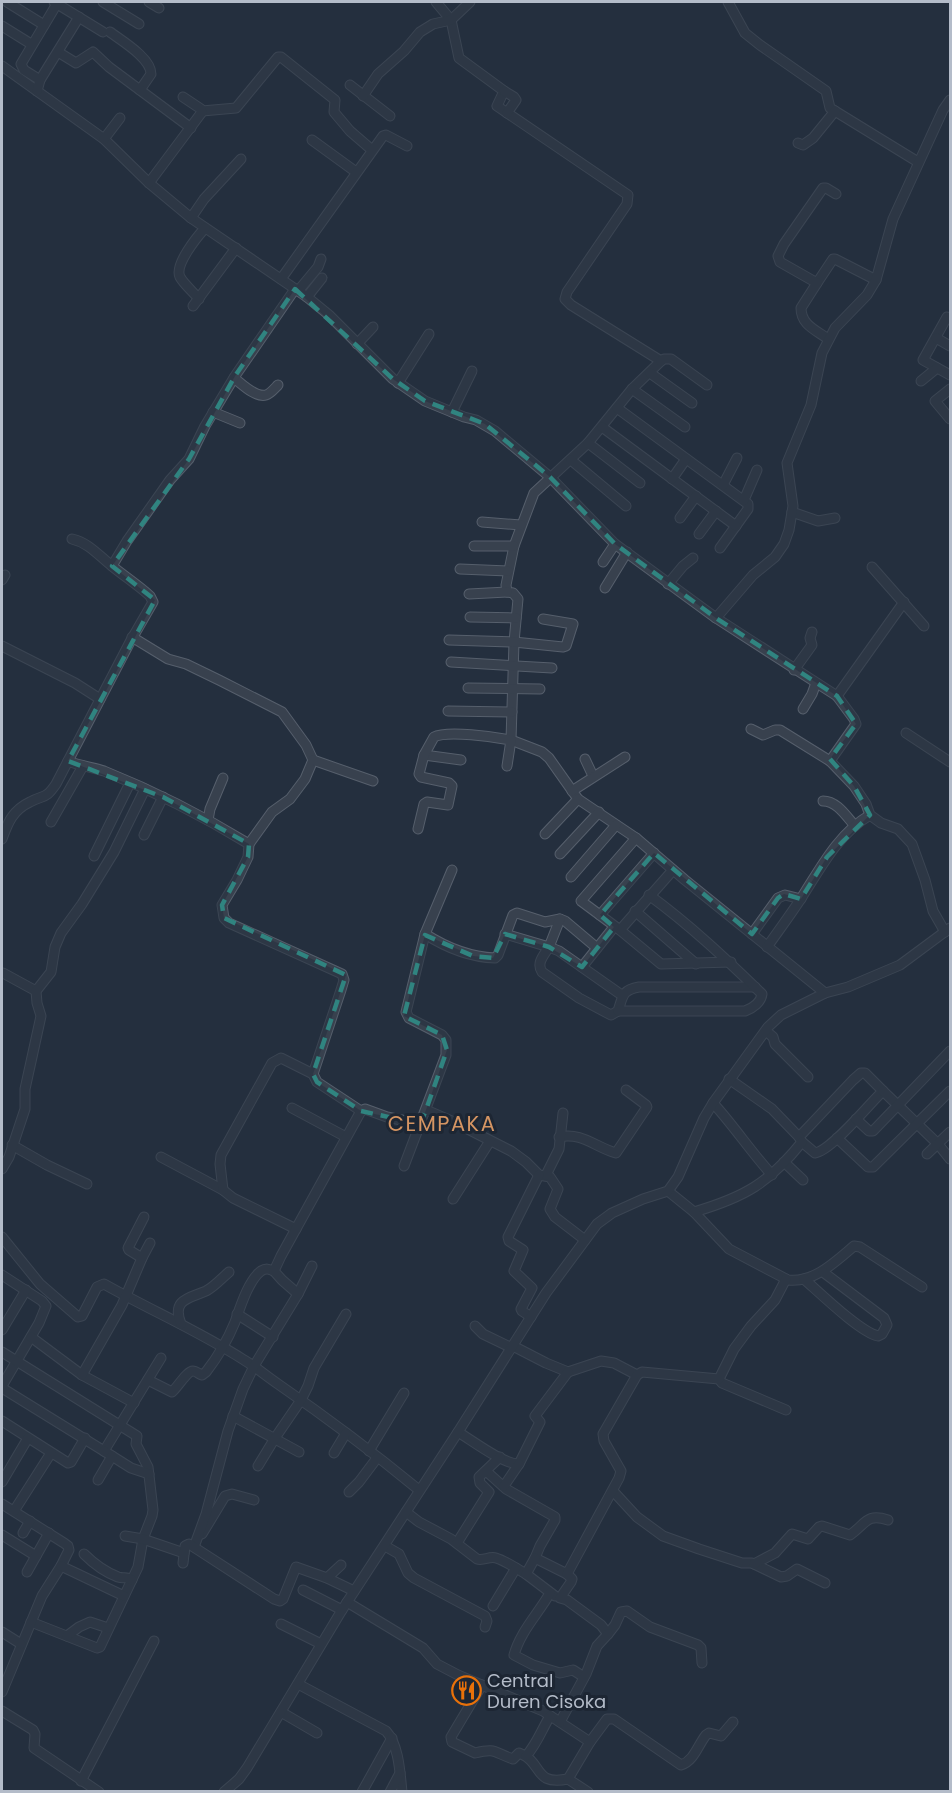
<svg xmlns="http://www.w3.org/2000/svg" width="952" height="1793" font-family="Poppins,sans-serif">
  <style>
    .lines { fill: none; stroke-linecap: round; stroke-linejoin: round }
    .minor-casing { stroke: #565f6c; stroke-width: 11 }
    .minor { stroke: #38414e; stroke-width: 9 }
    .marked { fill: none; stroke: #308480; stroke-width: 4.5; stroke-dasharray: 12 8; stroke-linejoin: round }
    .labels { text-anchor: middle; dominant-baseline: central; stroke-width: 6; stroke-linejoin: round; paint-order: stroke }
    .poi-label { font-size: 18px; fill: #b4bcc9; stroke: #1d2633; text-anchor: start }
    .quarter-label { font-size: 21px; letter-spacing: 1.5px; fill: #d59563; stroke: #1d2633 }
  </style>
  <rect width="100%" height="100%" fill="#242f3e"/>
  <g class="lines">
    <defs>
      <g id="minor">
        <path d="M7,2L44,25"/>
        <path d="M54,2L103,32"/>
        <path d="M103,2L139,24"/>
        <path d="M149,2L159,8"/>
        <path d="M436,2L451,20L459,58L504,91L497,106L628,195L627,204L567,292L565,299L571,305L661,361L632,389L588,443L534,493L514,546L506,585L507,592L513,593L518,599L514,642L511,740L542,752L549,758L578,799L636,838L685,880L825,993"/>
        <path d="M728,2L745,33L760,45L826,91L830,108L918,162"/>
        <path d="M2,26L31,44"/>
        <path d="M110,32C122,41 151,58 151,74L140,90"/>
        <path d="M58,52L76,63L93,52L109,67L191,128"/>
        <path d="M2,66L104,139L149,183L191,218L307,297L329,315L393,379L425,401L464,417L476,420L495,431L550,477L615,544L716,618L837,696L854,719L856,724L830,761L854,786L866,804L870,815L881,823L898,829L912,844L925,880L933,911L945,932"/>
        <path d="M40,80L79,17"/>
        <path d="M350,85L390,116"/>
        <path d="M37,91L40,80L24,70L21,64L58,2"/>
        <path d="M504,91L514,97L516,100L507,113"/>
        <path d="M363,96L378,74L404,51L420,32L433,24L451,20L470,2"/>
        <path d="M202,111L236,108L278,57H281L335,100L334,112L350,131L372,150"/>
        <path d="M104,139L120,118"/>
        <path d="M312,140L356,172"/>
        <path d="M798,143L803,145L813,138L835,111"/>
        <path d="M149,183L202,112L201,109L183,97"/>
        <path d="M191,218L204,199L241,159"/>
        <path d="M281,279L383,136L386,135L407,146"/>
        <path d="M817,283L833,259H835L876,280"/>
        <path d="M298,291L318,267L321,259"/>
        <path d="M307,297L322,278"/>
        <path d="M199,299C194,293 183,283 180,277C174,265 197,237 205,228"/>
        <path d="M193,306L236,248"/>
        <path d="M950,319L947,317L923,360L950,375"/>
        <path d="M936,338L950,346"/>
        <path d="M828,339C816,330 801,325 801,308L817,283L780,262L778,256L784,244L823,188H826L836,194"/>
        <path d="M357,344L373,327"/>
        <path d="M661,361L664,359H671L707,385"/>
        <path d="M650,373L692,403"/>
        <path d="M234,378C241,383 255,398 266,395C270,394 275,388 278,385"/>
        <path d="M921,381L937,368"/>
        <path d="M398,383L429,334"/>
        <path d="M632,389L685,427"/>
        <path d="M950,389L935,401L950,419"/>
        <path d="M617,408L748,504V509L720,548"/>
        <path d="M213,412L240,423"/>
        <path d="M452,412L472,371"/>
        <path d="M602,427L736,526"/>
        <path d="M588,443L640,483"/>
        <path d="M571,460L626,506"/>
        <path d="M672,479L686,459"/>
        <path d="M723,485L737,458"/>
        <path d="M744,500L757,470"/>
        <path d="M792,512L818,521L835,518"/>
        <path d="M680,518L696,496"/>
        <path d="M482,522L521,525"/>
        <path d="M699,534L716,511"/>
        <path d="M474,546H514"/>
        <path d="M603,562L615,544"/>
        <path d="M112,566L127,541L170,480L189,459L205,426L235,376L295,289"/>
        <path d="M872,567L924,626"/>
        <path d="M460,569L508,571"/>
        <path d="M2,580L5,575"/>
        <path d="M668,584L683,566L693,558"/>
        <path d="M605,588L627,552"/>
        <path d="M469,594L507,592"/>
        <path d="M470,617L516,618"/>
        <path d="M716,618L753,575L775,557L784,544L789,530L793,506L787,463L811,405L822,353L835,328L867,295L876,280L893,219L943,110L950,100"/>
        <path d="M132,637L168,659L186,664L219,680L282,712L306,745L313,760L305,779L290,799L272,812L249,844"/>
        <path d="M449,640L514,642L563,647L566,646L573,624L543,619"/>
        <path d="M2,646L75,683L100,699"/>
        <path d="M451,662L552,668"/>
        <path d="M794,670L812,645L810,638L812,632"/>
        <path d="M468,688L540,689"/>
        <path d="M837,696L904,602"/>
        <path d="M803,709L812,694L816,683"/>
        <path d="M448,711L512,712"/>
        <path d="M751,729L763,735L775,730H780L830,761"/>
        <path d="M906,733L950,762"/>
        <path d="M424,755L461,760"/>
        <path d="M585,759L593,776"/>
        <path d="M313,760L373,781"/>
        <path d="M68,761C80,766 93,767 104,771C154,791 203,816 249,844L248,857L237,880L222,905L224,918L229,923L342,974L344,980L341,990L313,1074L317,1082L361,1111L365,1109L387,1117L420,1124L446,1055V1040L442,1035L409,1018L406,1012L425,934L452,870"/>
        <path d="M572,791L625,757"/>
        <path d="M823,801C837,801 846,816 855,826"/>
        <path d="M208,820L210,809L223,778"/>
        <path d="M51,822L83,766"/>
        <path d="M418,829L424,804L427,802L448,805L452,786L449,783L421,777L419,774L424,755L434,737C447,730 495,737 511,740L507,766"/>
        <path d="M545,834L578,799"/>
        <path d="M144,835L163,797"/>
        <path d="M636,838L581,901L620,930L661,964L731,962"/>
        <path d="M2,839C8,822 13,810 30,802C45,794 45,800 56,784L130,642L153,602L150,596C138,585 124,576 112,566C98,555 89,543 72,539"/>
        <path d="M560,854L599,812"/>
        <path d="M94,856L130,783"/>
        <path d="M571,877L616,825"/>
        <path d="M635,911L696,964"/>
        <path d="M600,915L654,853"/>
        <path d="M620,930L673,870"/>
        <path d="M425,934C447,948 469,957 495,958L498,955L513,915L517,913L545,922L560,919L565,921L597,948"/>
        <path d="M505,934L549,947L560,919"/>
        <path d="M752,934L778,898L785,895L801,899"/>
        <path d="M767,947C779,930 791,914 802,897C821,867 839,833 870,815"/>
        <path d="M582,967L614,927"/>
        <path d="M3,973L36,991"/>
        <path d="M623,996L559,951L549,947C544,955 536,963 542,972L579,998L611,1015L618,1011C623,996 622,990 639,987H755"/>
        <path d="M618,1011H745C753,1008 761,1002 762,994C726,959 690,925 649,895"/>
        <path d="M766,1031L773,1037L775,1044L808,1077"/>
        <path d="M861,1073H865L883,1091C869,1104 831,1151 815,1153L802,1142L799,1137L853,1080Z"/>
        <path d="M729,1079L772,1109L799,1137"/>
        <path d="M883,1091L938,1144L950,1159"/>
        <path d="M713,1103C734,1126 751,1152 772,1175"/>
        <path d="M292,1108L346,1137"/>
        <path d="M426,1110L454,1122L511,1151L526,1162L539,1175L550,1177L558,1189L550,1209L555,1217L585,1240"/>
        <path d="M856,1119L869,1131H873L950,1051"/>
        <path d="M559,1137C582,1132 595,1147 616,1153L647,1107L646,1105L626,1090"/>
        <path d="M837,1138L868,1167H873L950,1091"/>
        <path d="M12,1145L47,1165L87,1184"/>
        <path d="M927,1154L950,1132"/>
        <path d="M161,1157L223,1190L233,1198L296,1229"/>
        <path d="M784,1162L803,1180"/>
        <path d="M404,1166L420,1124"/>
        <path d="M2,1169L9,1157L25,1109V1089L41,1016L37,1003L36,991L51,972L55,947L61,933L82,904L114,852L145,789"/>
        <path d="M546,1175L559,1149L563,1113"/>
        <path d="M223,1190L220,1164L221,1155L272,1063L281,1058L313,1074"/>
        <path d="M668,1191L694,1212C745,1197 769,1183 802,1142"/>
        <path d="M453,1199L490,1141"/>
        <path d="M694,1212L729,1249L788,1280C814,1283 835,1262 854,1246L860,1247L922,1287"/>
        <path d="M2,1237L40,1284L78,1317L82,1316L97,1287L104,1284C150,1310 199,1331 244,1360C256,1367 266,1376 278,1384C326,1417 374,1453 419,1490"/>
        <path d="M142,1258L129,1250L128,1248L144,1217"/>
        <path d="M2,1275L42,1301L46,1306L39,1323L2,1386"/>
        <path d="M804,1279C820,1293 860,1332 878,1336L882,1334L887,1325L884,1318L823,1272"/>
        <path d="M298,1294L312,1266"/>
        <path d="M237,1314L273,1337"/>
        <path d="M531,1317L522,1311L521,1309L532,1288L514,1271L523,1250L509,1241L508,1237L539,1175"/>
        <path d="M181,1324C171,1299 190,1298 206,1291C214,1287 222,1278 229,1272"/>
        <path d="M475,1326L483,1334L512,1348"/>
        <path d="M2,1330L26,1290"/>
        <path d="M31,1337L82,1375L134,1403"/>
        <path d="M513,1346L546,1363L568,1372L601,1361L614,1363L637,1375"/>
        <path d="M2,1352L137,1436L136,1444L148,1467L153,1510L152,1516L143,1539L138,1567L100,1647L97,1648L31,1622"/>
        <path d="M82,1375L122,1305L142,1258L150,1243"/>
        <path d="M719,1379L722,1383L786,1410"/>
        <path d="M148,1380L172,1392C177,1388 187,1371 193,1371C196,1371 199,1374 202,1375L206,1372C217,1358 228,1339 235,1322C240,1308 248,1281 261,1271C266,1268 269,1269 274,1271"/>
        <path d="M2,1388L104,1451L161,1358"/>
        <path d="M233,1416L299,1452"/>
        <path d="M2,1421L68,1463L71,1462L85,1438"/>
        <path d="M458,1432C473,1441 503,1464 519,1464L540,1422L535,1416L568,1372"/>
        <path d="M104,1451L131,1468L149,1474"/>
        <path d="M369,1451L404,1393"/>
        <path d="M334,1453L346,1433"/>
        <path d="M258,1466L275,1438L301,1400L308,1386L314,1368L346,1314"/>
        <path d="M486,1471L506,1489L555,1517V1520L540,1546L535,1558L567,1574"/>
        <path d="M98,1480L112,1456"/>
        <path d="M2,1482L28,1438"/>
        <path d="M504,1486L519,1464"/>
        <path d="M613,1491L637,1517L663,1536L699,1549L742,1563H752L781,1577L787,1576L797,1569L825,1583"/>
        <path d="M349,1492L359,1482L377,1458"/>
        <path d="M2,1504L64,1543L68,1546L69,1550L61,1566L42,1596L2,1692"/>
        <path d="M14,1511L51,1453"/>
        <path d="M406,1512L419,1522L451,1539L477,1559C484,1561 489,1556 496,1558C506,1561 517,1569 526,1574"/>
        <path d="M23,1533L30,1521"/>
        <path d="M202,1534L225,1496L232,1494L254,1500"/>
        <path d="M2,1535L36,1556"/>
        <path d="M125,1536L143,1539L184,1553"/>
        <path d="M457,1543L489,1492L480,1483L479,1477L500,1457"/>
        <path d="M385,1546L399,1554L408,1573L414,1578L485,1616L487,1621L485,1627"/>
        <path d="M194,1547L206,1514L228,1431L243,1389L254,1366L298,1294L282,1280L274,1271L281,1256L361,1111"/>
        <path d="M84,1554C94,1564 105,1572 118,1577C124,1579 126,1576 132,1580"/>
        <path d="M535,1558L526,1574L555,1596"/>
        <path d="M183,1563L185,1546L189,1544L274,1599L280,1601L283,1599L296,1567L327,1578L354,1591"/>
        <path d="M754,1564L775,1553L792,1534L808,1539L819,1527L822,1526L850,1535C866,1524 866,1513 888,1520"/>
        <path d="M61,1566L124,1596"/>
        <path d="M27,1572L49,1533"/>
        <path d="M327,1578L341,1565"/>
        <path d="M303,1590L342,1610"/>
        <path d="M550,1593C538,1614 520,1632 514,1655L533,1665L560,1673L573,1670L584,1677"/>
        <path d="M347,1602L423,1648L437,1664L458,1675L543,1711L590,1742"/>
        <path d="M493,1606L516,1568"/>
        <path d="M281,1624L321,1644"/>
        <path d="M2,1632L21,1644"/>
        <path d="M67,1636L79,1627L90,1622L108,1628"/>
        <path d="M702,1663L701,1648L698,1645L650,1627L627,1611L621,1612L615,1625L608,1634L601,1625L567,1600L560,1598L571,1582L572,1579L567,1574L619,1478L621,1471L604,1441L603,1434L637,1375L642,1372L719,1379L734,1349L751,1326L775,1300L786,1279"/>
        <path d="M298,1684L386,1731C399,1745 400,1773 402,1792"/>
        <path d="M482,1685L451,1737L452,1742L475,1753C496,1748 493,1752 513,1759L519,1753C544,1762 532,1786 568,1779"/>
        <path d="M2,1711L33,1730L35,1734L34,1748L99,1792"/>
        <path d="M281,1712L317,1733"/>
        <path d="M560,1722L586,1674L597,1646L608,1634"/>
        <path d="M526,1756C537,1744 542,1729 550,1716"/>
        <path d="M81,1781L154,1641"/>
        <path d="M224,1792L239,1779L247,1768L342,1610L458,1432L546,1293L597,1224L612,1213L643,1199L668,1191L678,1177L704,1118L713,1103L768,1027L781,1015L825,993L848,987L900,965L950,928"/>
        <path d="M362,1792L392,1738"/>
        <path d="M390,1792L400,1773"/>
        <path d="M588,1792L568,1779L590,1742L607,1719H614L681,1765C694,1761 698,1745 706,1735L709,1733L721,1736L733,1722"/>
      </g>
    </defs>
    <use href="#minor" class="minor-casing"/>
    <use href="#minor" class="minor"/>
  </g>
  <path d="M0 0H952V1793H0ZM295,289L393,379L425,401L485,424L550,477L615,544L716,618L837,696L856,724L830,759L854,786L870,815L827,857L801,899L784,894L778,898L752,934L654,853L600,915L614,927L582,967L549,947L505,934L493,958L473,956L425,935L404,1016L442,1035L447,1050L426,1110L420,1124L361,1111L317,1082L313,1074L346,975L224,918L222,905L248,857L249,844L163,797L68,761L155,600L112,566L189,459L235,376Z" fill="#242f3e" fill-opacity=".55" fill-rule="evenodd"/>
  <path class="marked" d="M295,289L393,379L425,401L485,424L550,477L615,544L716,618L837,696L856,724L830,759L854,786L870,815L827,857L801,899L784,894L778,898L752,934L654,853L600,915L614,927L582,967L549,947L505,934L493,958L473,956L425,935L404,1016L442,1035L447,1050L426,1110L420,1124L361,1111L317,1082L313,1074L346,975L224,918L222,905L248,857L249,844L163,797L68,761L155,600L112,566L189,459L235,376Z"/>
  <defs>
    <symbol id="restaurant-ring" viewBox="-11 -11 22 22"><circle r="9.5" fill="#1d2633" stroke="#e8710a" stroke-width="1.5"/><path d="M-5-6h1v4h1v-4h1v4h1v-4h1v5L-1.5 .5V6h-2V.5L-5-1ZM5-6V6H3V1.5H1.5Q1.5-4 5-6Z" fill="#e8710a"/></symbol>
  </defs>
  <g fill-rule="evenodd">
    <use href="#restaurant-ring" x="450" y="1674" width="33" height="33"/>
  </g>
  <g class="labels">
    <g class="poi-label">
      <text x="487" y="1680">Central<tspan x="487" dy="21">Duren Cisoka</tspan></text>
    </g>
    <g class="quarter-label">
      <text x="442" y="1123">CEMPAKA</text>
    </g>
  </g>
  <rect width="952" height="1793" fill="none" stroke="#b4bcc9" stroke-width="6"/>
</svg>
